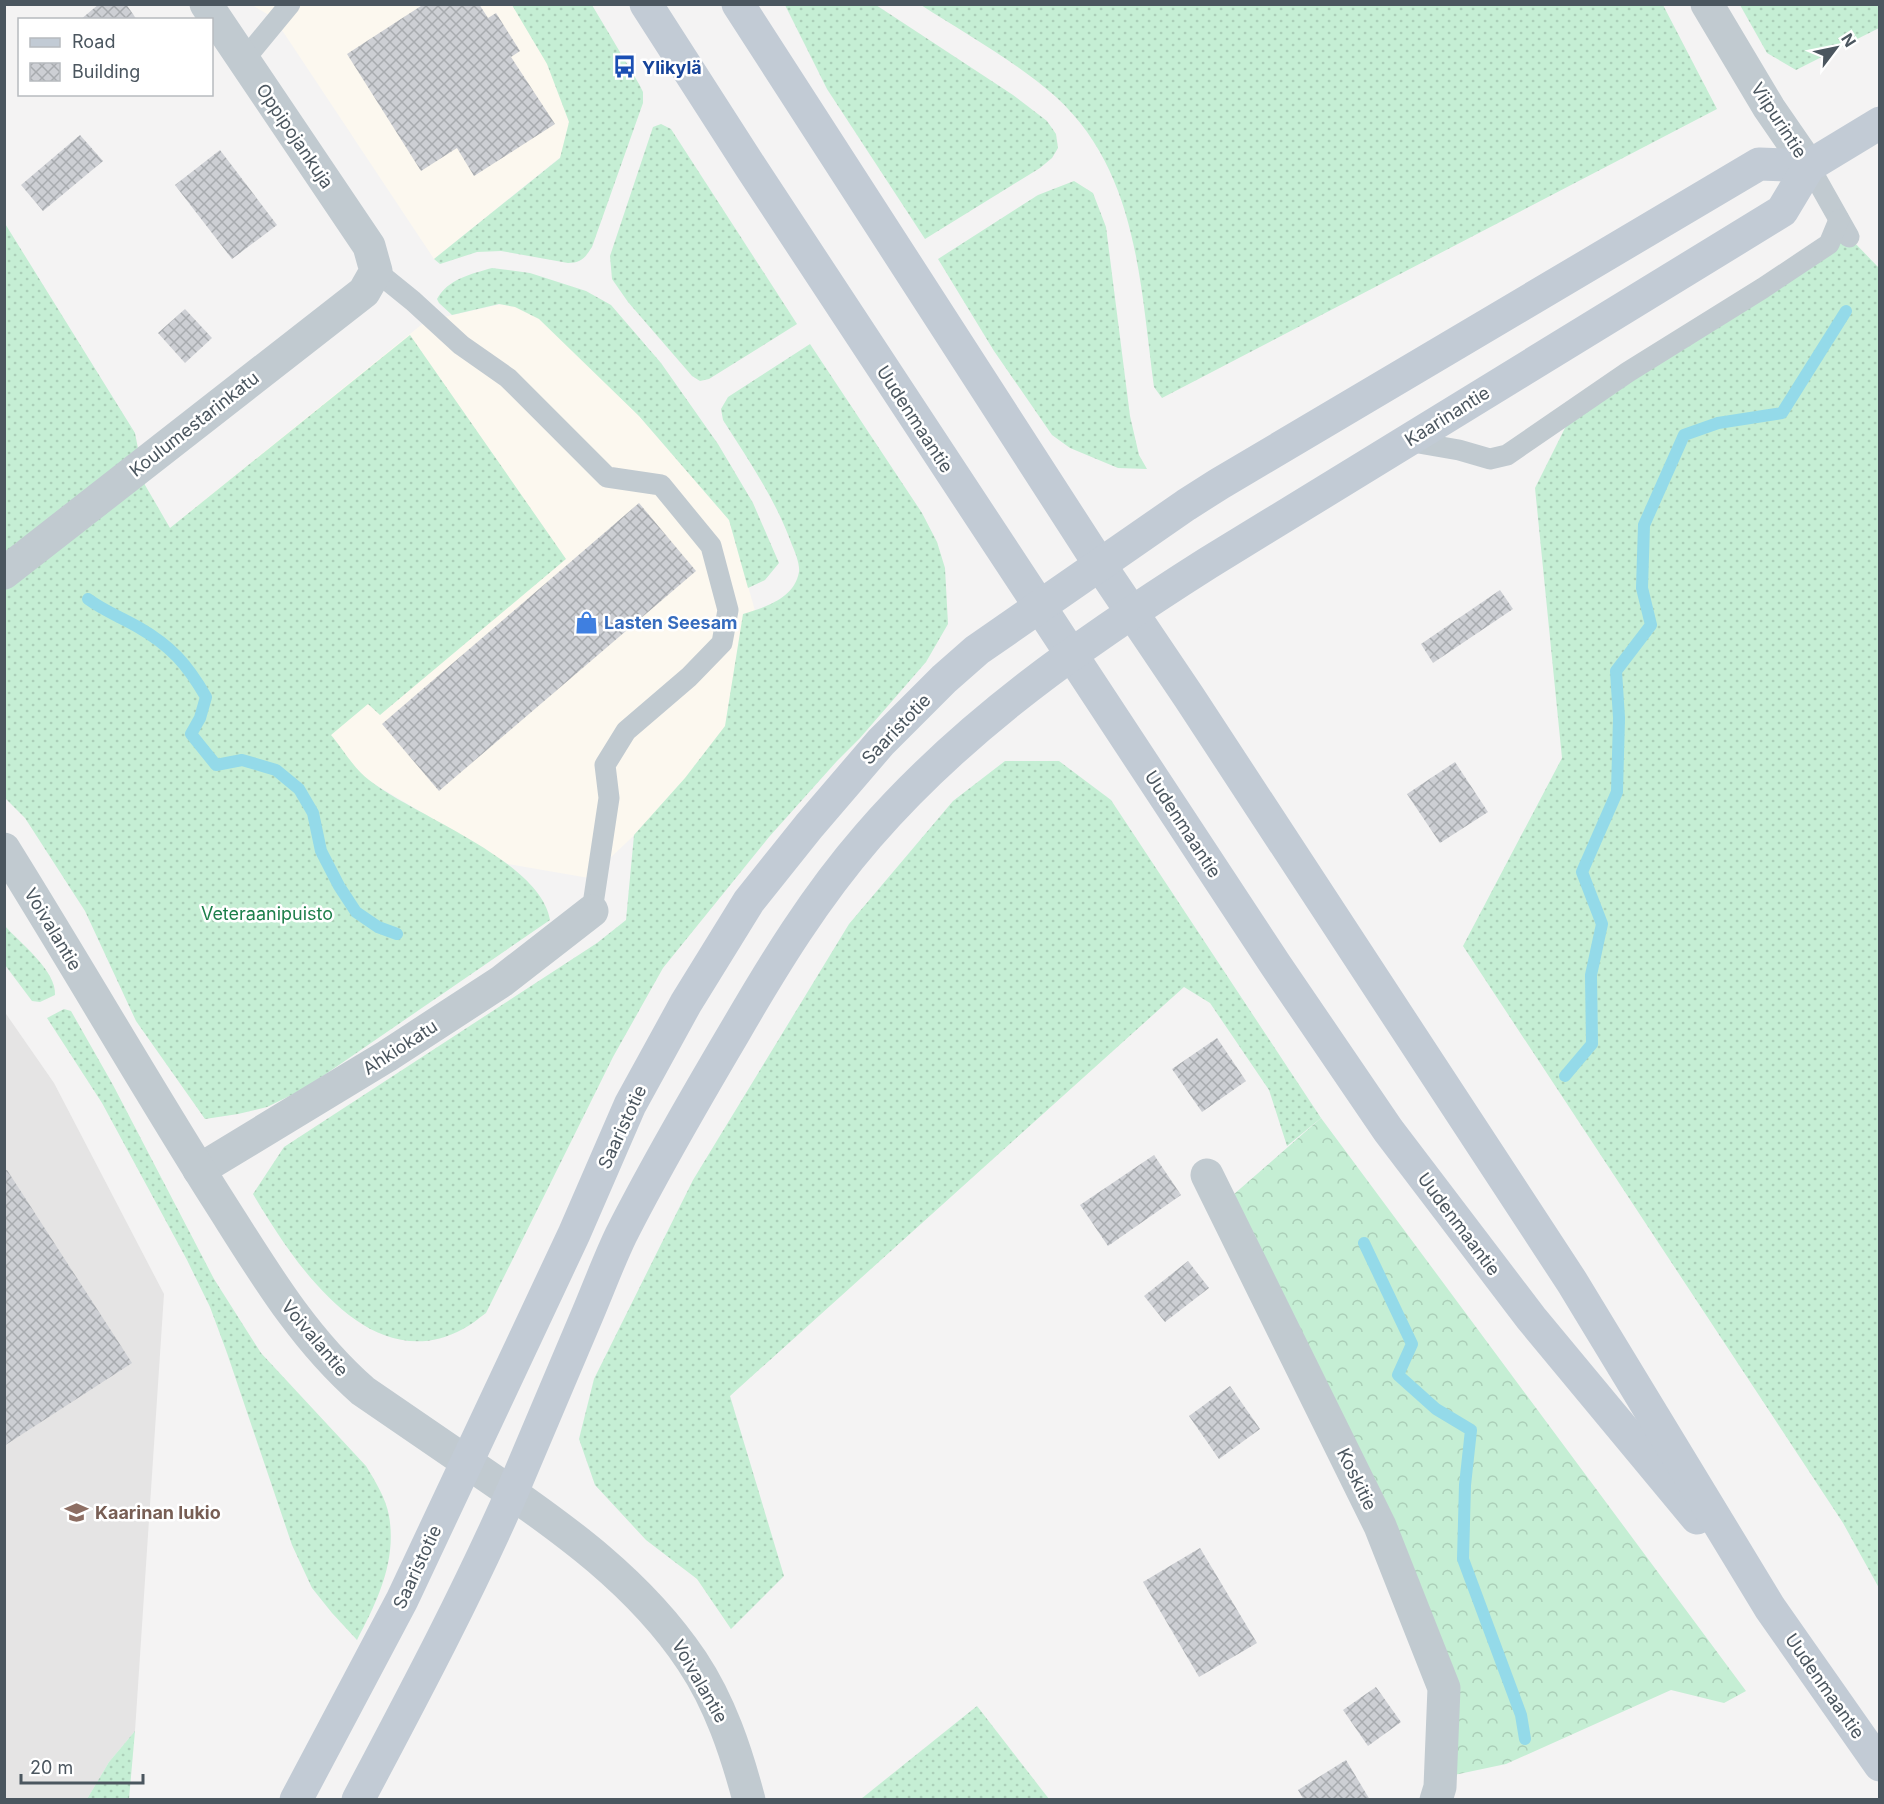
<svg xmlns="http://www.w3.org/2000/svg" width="1884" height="1804" font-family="Inter,sans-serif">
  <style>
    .commercial { fill: #fcf8ef }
    .education { fill: #e5e4e4 }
    .grass { fill: url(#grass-dots) }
    .forest { fill: url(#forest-crowns) }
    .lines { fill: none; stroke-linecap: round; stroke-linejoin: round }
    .stream { stroke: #94dae9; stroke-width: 12 }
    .building { fill: url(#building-cross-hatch) }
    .service { stroke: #c1cad0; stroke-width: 21 }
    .minor { stroke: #c1cad0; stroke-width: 33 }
    .tertiary { stroke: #c1cad0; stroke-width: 33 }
    .secondary { stroke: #c2cbd5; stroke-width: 33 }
    .labels { text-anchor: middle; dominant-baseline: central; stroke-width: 5; stroke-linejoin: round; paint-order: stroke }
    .transit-label { font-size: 18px; font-weight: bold; fill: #164399; stroke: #fff; text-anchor: start }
    .street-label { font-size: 18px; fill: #4b565f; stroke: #fff }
    .shop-label { font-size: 18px; font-weight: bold; fill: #366cbe; stroke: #fff; text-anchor: start }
    .park-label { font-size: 18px; fill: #1d7f4b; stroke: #fff }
    .education-label { font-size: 18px; font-weight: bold; fill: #785e54; stroke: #fff; text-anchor: start }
  </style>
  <defs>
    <pattern id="grass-dots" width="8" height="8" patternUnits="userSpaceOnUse" patternTransform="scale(1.5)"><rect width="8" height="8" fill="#c5eed4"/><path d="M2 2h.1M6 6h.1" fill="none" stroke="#abceb8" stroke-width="1.8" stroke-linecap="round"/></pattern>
    <pattern id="forest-crowns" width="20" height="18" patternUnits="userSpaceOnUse" patternTransform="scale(1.5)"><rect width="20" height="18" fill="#c5eed4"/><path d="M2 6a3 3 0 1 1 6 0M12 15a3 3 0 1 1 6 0" fill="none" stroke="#abceb8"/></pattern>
    <pattern id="building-cross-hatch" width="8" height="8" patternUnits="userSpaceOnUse" patternTransform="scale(1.5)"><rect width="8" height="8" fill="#cdcfd4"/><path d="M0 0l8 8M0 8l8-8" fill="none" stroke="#a8abaf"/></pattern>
  </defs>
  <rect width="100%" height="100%" fill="#f4f3f3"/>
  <g class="commercial">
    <path d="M252,5H533L600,125L434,259L274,18Z"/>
    <path d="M524,299L639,416L729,520L758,621L723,751L589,878L508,864L316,749L170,528L426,321Z"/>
  </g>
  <path class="education" d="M4,1011L54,1083L164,1294L135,1731L109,1762L87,1799H5Z"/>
  <g class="grass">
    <path d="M512,5H592L639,84L643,92V103L592,247C585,258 581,263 568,263L501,251L477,252L440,264L434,259L560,158L569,122L547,64Z"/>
    <path d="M785,5H876L1013,95L1047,121L1056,134L1058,148L1052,158L1040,168L925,239L827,89Z"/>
    <path d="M921,5H1663L1717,109L1162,398L1154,387C1140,284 1138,172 1056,97C1015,61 966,34 921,5Z"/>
    <path d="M1740,5H1879V28L1796,70L1767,53Z"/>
    <path d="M661,124L671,129L797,324L709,379L700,381L692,376L628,302L612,279L610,256L653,127Z"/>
    <path d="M1074,181L1093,193L1106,227L1130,416L1139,455L1147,469L1118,468L1070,448L1052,435L994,351L938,259L1038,195Z"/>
    <path d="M4,222L135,433L145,485L170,528L410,335L566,559L380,715L368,704L331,735C342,748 355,770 369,780C414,816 540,860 550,920L304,1089L267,1107L238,1114L205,1119L136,1021L85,911L25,818L5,798Z"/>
    <path d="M1849,237L1880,269L1879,1588L1843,1523L1463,946L1562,758L1535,488L1570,418Z"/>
    <path d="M492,268L530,273L586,291L611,305L661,363L718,444L753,503L779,563L765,580L748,588L729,520L639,416L539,319L515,307L499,304L452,315L439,303L437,299C448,279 471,274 492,268Z"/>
    <path d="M810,344L922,513L937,542L945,568L948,624L926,662L860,738L837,761L769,837L663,968L613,1057L486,1313C479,1318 471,1325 463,1329C369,1380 293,1261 253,1194L284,1147L597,943L626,920L634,835L685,778L725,726L743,614C765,607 794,599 799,572C800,564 795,552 792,545C776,500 749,461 723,420L721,409L728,397Z"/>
    <path d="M1005,761H1059L1111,800L1321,1118L1287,1146L1269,1090L1210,1003L1184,987L730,1396L784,1576L731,1629L697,1579L646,1540L595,1485L579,1439L594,1379L693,1180L849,924L953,801Z"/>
    <path d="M4,925C19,942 57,971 55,995L40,1002L32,1001L5,965Z"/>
    <path d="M64,1009L71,1011L113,1085L214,1279L261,1353L366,1466C375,1481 386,1498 389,1516C397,1561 377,1602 357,1640L332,1613L312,1588L292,1545L227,1353L210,1307L187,1260L102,1103L47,1018Z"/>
    <path d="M977,1706L1049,1799H861Z"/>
    <path d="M135,1731L129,1799H87L109,1762Z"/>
  </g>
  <path class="forest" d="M1321,1118L1746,1691L1724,1703L1671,1690L1506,1764L1454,1775L1456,1680L1233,1195Z"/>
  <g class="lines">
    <g class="stream">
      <path d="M88,599C104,611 121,617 138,627C171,646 187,664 206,697L200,718L191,734L216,765L242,760L276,770L299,789L313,813L321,851L339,886L356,912L378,927L397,934"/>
      <path d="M1565,1076L1592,1044L1591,975L1602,924L1582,872L1617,792L1619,718L1616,671L1651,625L1642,588L1644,525L1684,435L1718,423L1782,413L1846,311"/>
      <path d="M1364,1243L1412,1344L1398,1375L1436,1409L1471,1430L1465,1485L1463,1559L1521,1715L1525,1739"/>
    </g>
  </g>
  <g class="building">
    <path d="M99,4H126L137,20H80Z"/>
    <path d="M424,4H479L488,18L496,13L520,51L511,57L555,124L474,176L457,148L421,171L347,54Z"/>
    <path d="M80,135L103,161L43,211L21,185Z"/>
    <path d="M220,150L277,225L232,259L175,185Z"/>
    <path d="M185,309L212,338L185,363L158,333Z"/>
    <path d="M639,503L696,571L439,791L382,724Z"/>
    <path d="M1500,590L1513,609L1433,663L1421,644Z"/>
    <path d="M1455,762L1488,812L1440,843L1407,794Z"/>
    <path d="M1217,1038L1246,1081L1202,1112L1172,1069Z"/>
    <path d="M1154,1155L1181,1195L1108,1246L1080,1205Z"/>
    <path d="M7,1170L132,1363L4,1446V1171Z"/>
    <path d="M1188,1261L1209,1288L1165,1322L1144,1296Z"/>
    <path d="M1230,1386L1260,1429L1219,1459L1189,1416Z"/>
    <path d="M1200,1548L1257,1643L1199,1677L1143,1582Z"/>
    <path d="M1376,1687L1401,1722L1368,1746L1343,1710Z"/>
    <path d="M1346,1760L1370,1800H1304L1298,1790Z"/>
  </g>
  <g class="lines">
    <g class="service">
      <path d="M244,60L290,4"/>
      <path d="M1809,166L1849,237"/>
      <path d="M376,271L413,301L461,345L508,378L607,477L661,485L711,546L728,610L722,643L689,677L626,731L605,765L609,798L592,911"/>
      <path d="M1407,441L1459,450L1490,459L1507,455L1628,372L1763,288L1829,244L1839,220"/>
    </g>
    <g class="minor">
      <path d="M1707,4L1769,108L1809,166"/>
      <path d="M4,573L364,292L376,271L369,246L206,4"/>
      <path d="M199,1170L387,1056L502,981L592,911"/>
      <path d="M1207,1175L1380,1526L1444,1688L1440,1787L1436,1800"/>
    </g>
    <path class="tertiary" d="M4,849C75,963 142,1079 213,1192C258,1262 299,1335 363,1391C404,1419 445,1447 487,1476C563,1528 640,1583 692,1661C720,1703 736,1751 749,1800"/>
    <g class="secondary">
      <path d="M646,4L752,169L1275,964L1388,1130L1531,1318L1697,1518"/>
      <path d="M738,4L1100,565L1189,697L1572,1282L1770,1608L1880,1765"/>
      <path d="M296,1800L402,1600L574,1234L630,1105L686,1003L749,901L809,826L881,742L944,679L977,650L1186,505L1219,484L1759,164L1809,166"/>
      <path d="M358,1800C412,1698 467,1595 513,1490C538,1431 563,1372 588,1313C599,1287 609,1260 621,1235C656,1166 695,1099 734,1033C774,964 815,897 868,836C964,725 1085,641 1208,563L1782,211L1809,166L1880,123"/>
    </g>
  </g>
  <defs>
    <symbol id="bus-bare" viewBox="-9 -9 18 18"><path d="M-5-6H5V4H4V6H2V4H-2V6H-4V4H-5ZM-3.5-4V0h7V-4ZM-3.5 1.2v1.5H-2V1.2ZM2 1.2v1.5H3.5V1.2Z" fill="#1a4fb4" stroke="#fff" stroke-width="2.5" paint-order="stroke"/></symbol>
    <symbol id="shop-bare" viewBox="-9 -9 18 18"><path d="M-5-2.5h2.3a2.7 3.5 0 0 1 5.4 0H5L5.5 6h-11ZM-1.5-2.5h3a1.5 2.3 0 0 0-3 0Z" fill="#3f7fe0" stroke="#fff" stroke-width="2.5" paint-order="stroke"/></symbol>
    <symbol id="school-bare" viewBox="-9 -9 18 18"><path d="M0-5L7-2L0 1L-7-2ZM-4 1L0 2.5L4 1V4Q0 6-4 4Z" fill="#8d6e63" stroke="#fff" stroke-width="2.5" paint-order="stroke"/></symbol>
  </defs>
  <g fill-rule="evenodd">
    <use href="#bus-bare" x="608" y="50" width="33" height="33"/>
    <use href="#shop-bare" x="570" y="606" width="33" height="33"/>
    <use href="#school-bare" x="60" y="1496" width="33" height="33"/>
  </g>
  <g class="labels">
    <g class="transit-label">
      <text x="642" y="67">Ylikylä</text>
    </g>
    <g class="street-label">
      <text transform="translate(1779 120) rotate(57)">Viipurintie</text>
      <text transform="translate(295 136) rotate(56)">Oppipojankuja</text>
      <text transform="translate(1447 416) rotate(-32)">Kaarinantie</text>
      <text transform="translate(915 419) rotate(57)">Uudenmaantie</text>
      <text transform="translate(194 424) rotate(-38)">Koulumestarinkatu</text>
      <text transform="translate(896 729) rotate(-46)">Saaristotie</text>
      <text transform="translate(1183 824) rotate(57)">Uudenmaantie</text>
      <text transform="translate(53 929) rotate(59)">Voivalantie</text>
      <text transform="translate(400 1047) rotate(-33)">Ahkiokatu</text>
      <text transform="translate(622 1127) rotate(-65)">Saaristotie</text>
      <text transform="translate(1459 1224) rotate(53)">Uudenmaantie</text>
      <text transform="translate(315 1338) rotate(50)">Voivalantie</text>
      <text transform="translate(1357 1479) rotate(64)">Koskitie</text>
      <text transform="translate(417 1567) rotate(-65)">Saaristotie</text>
      <text transform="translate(700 1681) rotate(60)">Voivalantie</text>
      <text transform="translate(1825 1686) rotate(55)">Uudenmaantie</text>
    </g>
    <g class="shop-label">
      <text x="604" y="622">Lasten Seesam</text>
    </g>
    <g class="park-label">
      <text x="267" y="913">Veteraanipuisto</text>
    </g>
    <g class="education-label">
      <text x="95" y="1512">Kaarinan lukio</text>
    </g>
  </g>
  <rect width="1884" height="1804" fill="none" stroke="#4b565f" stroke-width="12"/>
  <rect x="18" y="18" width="195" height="78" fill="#ffffff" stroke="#b7bbbf" stroke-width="1.5"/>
  <rect x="30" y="38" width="30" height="9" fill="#c2cbd5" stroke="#b7bbbf" stroke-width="1.5"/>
  <text x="72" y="48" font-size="18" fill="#4b565f">Road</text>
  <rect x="30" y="63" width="30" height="18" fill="url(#building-cross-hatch)" stroke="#b7bbbf" stroke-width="1.5"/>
  <text x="72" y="78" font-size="18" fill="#4b565f">Building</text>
  <g transform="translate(1836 48) rotate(58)" stroke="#ffffff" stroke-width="4.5" paint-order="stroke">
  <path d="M0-4.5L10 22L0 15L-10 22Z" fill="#4b565f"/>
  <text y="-9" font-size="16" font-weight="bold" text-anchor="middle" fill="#4b565f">N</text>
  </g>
  <path d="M21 1774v9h122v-9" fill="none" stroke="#4b565f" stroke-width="3"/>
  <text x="30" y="1774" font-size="18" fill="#4b565f" stroke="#ffffff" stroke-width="4.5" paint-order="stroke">20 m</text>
</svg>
